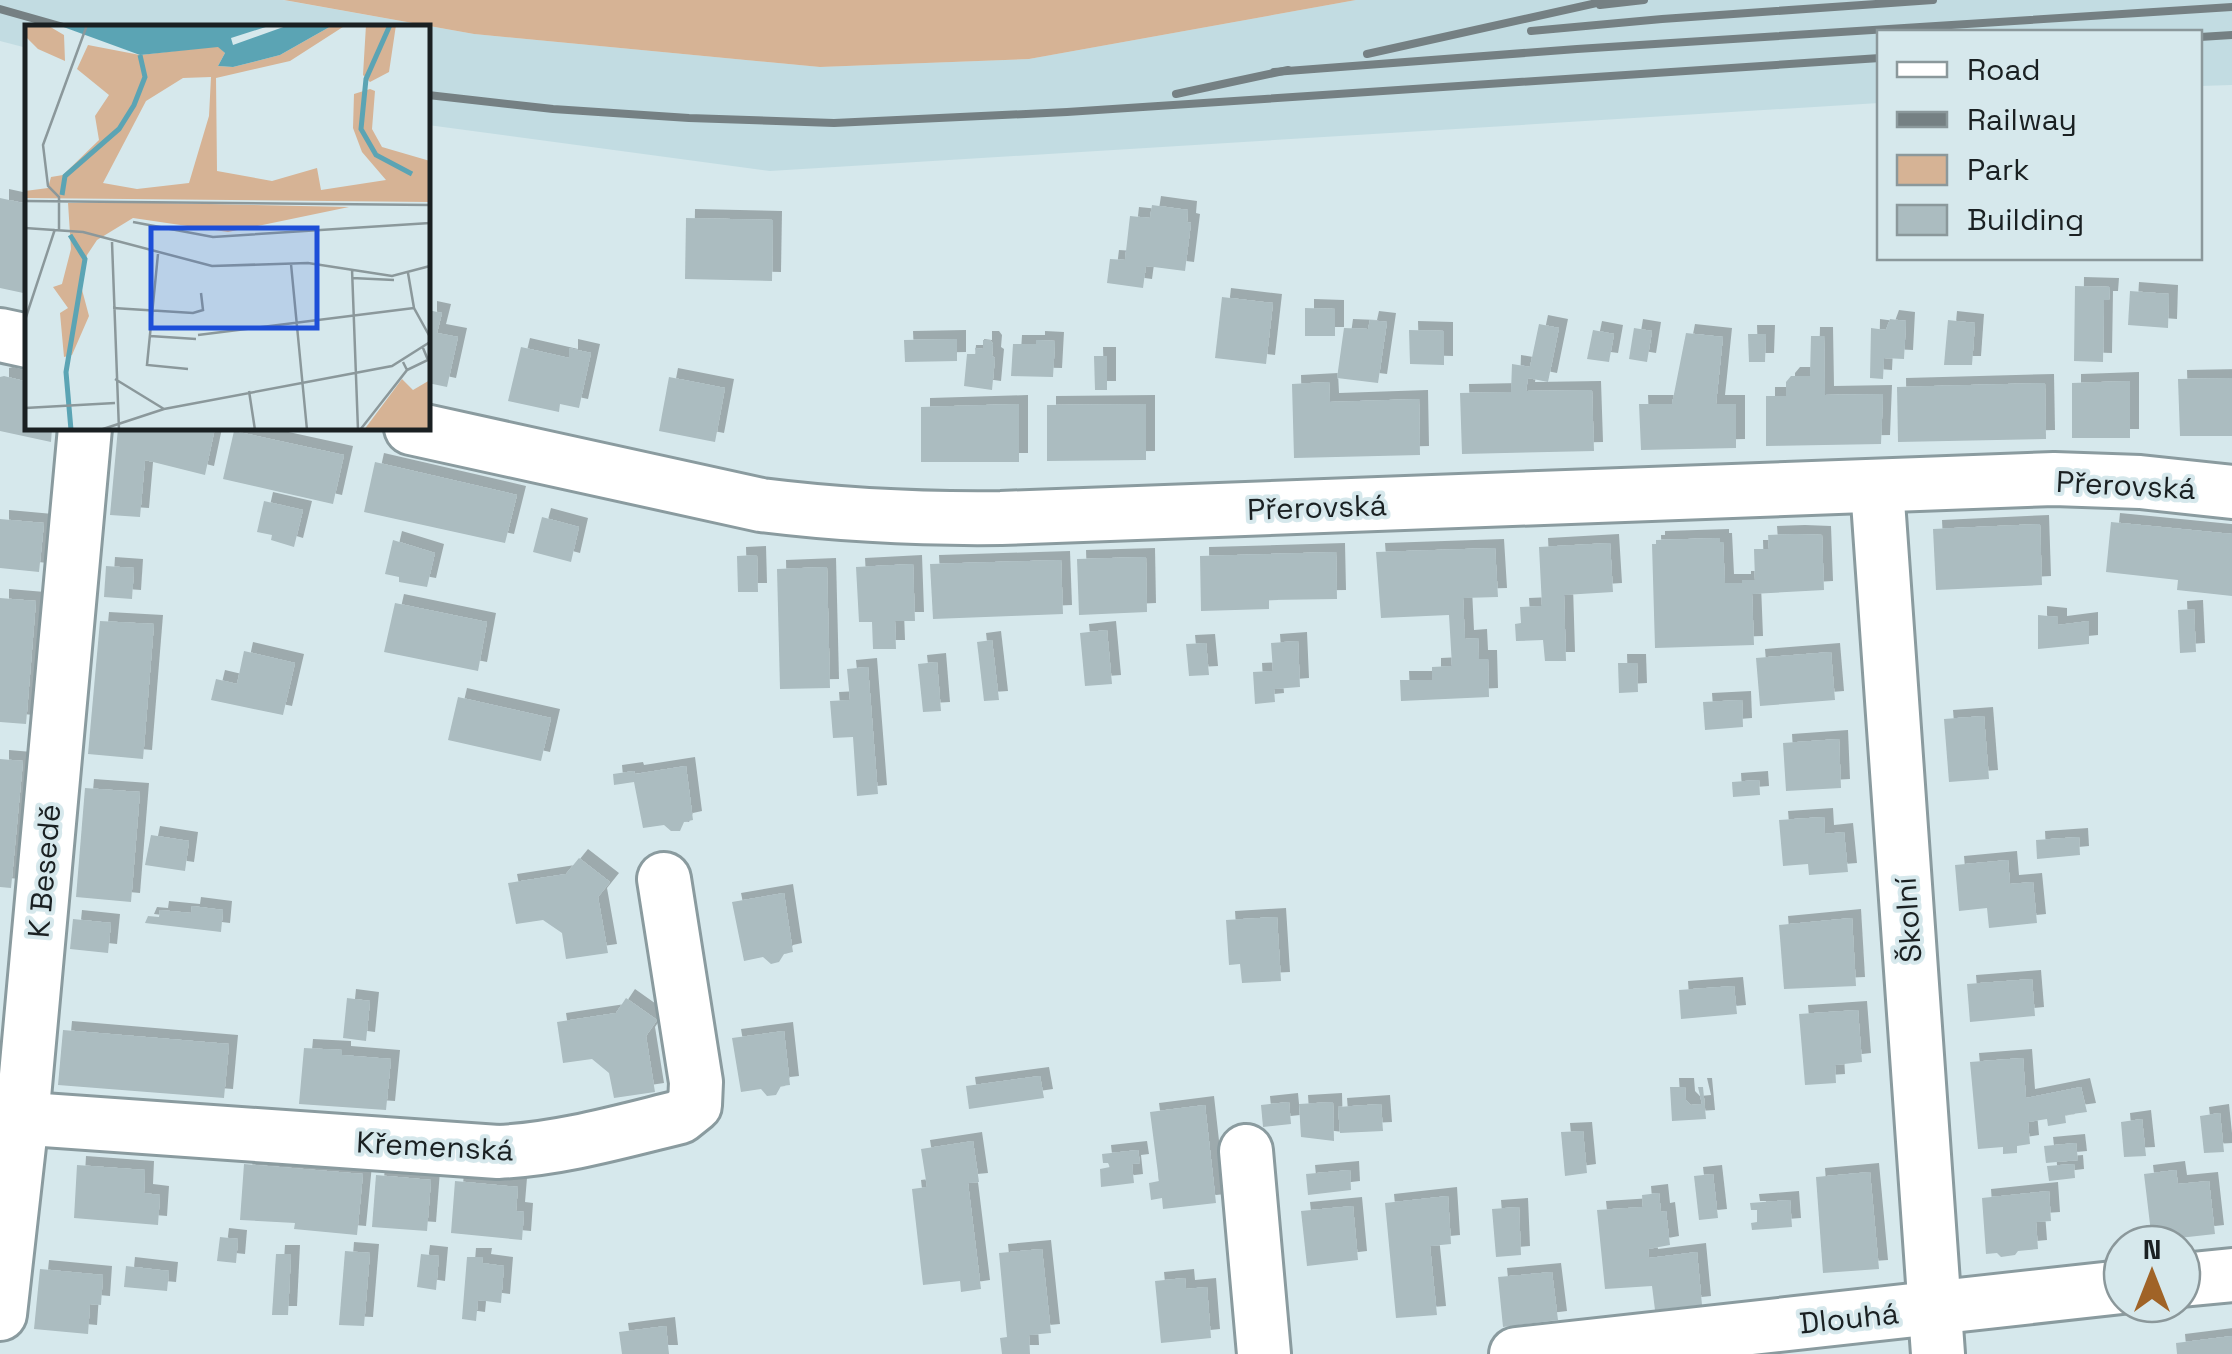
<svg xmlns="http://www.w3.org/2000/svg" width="2232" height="1354" font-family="'Space Grotesk',sans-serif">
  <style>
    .built { fill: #c2dce2 }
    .green { fill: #d6b395 }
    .building { fill: #abbcc0; filter: url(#shadow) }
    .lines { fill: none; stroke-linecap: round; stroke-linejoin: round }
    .minor-casing { stroke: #8a9b9f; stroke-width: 58 }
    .minor { stroke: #fff; stroke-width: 52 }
    .rail { stroke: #758083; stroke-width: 8 }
    .labels { text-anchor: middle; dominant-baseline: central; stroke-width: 8; stroke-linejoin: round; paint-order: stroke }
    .street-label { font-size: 30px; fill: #1a2022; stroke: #d6e8ec }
    .inset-river { fill: none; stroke: #5ba4b4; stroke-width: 5 }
    .inset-road { fill: none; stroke: #8b989b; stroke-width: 2.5 }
    .view { fill: #1d4ed8; fill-opacity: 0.15; stroke: #1d4ed8; stroke-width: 5 }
    .inset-edge { fill: none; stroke: #1a2022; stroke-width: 5 }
  </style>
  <defs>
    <filter id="shadow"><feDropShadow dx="9" dy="-9" stdDeviation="0" flood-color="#0004"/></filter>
  </defs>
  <rect width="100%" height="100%" fill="#d6e8ec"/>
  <path class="built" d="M0,0H283L474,34L820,67L1029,59L1356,0H2232V85L2200,86V32H1880L1879,103L770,171L428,125V28H28L27,48L0,41Z"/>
  <path class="green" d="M284,0H1356L1029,59L820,67L474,34Z"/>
  <g class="building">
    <path d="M26,191H28V294L0,288V198L23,203Z"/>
    <path d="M1152,205L1188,210L1187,222L1191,223L1185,271L1146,266L1143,288L1107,283L1110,259L1125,260L1130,216L1150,218Z"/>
    <path d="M686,218L773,220L772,281L685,279Z"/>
    <path d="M2075,286L2110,287L2109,300H2104L2103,362L2074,361Z"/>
    <path d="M2130,291L2169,294L2168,328L2128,325Z"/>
    <path d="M1222,297L1273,303L1266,364L1215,358Z"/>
    <path d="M1305,308L1335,309V336H1305Z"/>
    <path d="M428,310L442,313L437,333L458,337L447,387L428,383Z"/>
    <path d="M1890,319L1906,321L1904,359L1884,358L1883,379L1870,378L1871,328L1886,330Z"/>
    <path d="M1370,320L1387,322L1378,383L1337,378L1344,328L1368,329Z"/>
    <path d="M1948,320L1975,323L1972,365H1944Z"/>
    <path d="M1539,324L1559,328L1548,382L1528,378L1526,391L1592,390L1594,451L1462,454L1460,393L1511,392L1512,364L1530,367Z"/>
    <path d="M1634,328L1652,331L1647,362L1629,359Z"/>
    <path d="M1409,330L1444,331V365L1410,364Z"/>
    <path d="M1593,330L1614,334L1609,362L1587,359Z"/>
    <path d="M1686,333L1723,337L1716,404H1736V448L1641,450L1639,404H1672Z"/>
    <path d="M1748,334H1766L1765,362H1749Z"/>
    <path d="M1811,336H1824L1825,395L1883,394L1881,444L1766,446V396H1786V382L1791,376H1810Z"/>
    <path d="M957,339V361L905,362L904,340Z"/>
    <path d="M983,340H990L993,344L992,356L995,358L992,390L964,386L967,354H976L975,348L983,349Z"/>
    <path d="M1036,340L1055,341L1053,377L1011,376L1013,344H1036Z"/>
    <path d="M521,347L569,358V348L591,353L579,408L560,404L559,412L508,401Z"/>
    <path d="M1094,356H1107V390H1095Z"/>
    <path d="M4,376L28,382V428H52L51,442L0,431V377Z"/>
    <path d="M669,377L725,388L715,442L659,431Z"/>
    <path d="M2232,378V436H2180L2178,379Z"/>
    <path d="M2130,381V438H2072V383Z"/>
    <path d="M1329,382L1330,402L1419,399L1420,455L1294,458L1292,384Z"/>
    <path d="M2045,383L2046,439L1898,442L1897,387Z"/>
    <path d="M1019,404V462H921V407Z"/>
    <path d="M1146,404V460L1047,461V405Z"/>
    <path d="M118,428H215L205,475L145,460L140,517L110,515Z"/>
    <path d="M234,431L344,455L333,504L223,479Z"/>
    <path d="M375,462L517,495L505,543L364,512Z"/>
    <path d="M264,501L303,510L294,547L271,540L272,535L257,532Z"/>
    <path d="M542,517L579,527L571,562L533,552Z"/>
    <path d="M0,519L44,523L39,572L0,568Z"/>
    <path d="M2111,522L2232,534V596L2177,590L2178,580L2106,572Z"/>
    <path d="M2040,524L2042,585L1936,590L1933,529Z"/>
    <path d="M1796,534L1822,535L1824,590L1752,594L1754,645L1655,648L1652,544H1656V540L1720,538V542H1723L1725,583H1742V580H1755L1754,549H1769L1768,535Z"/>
    <path d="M393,540L435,553L427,587L399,582V577L385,574Z"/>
    <path d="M1610,543L1613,592L1564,595L1566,661H1545L1543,640L1516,641L1515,624L1521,623L1520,607L1542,606L1539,547Z"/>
    <path d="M1495,548L1498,597L1463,598L1465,639L1478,638L1479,659H1488L1489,697L1401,701L1400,680H1432V667L1452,666L1449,615L1381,618L1376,552Z"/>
    <path d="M1336,552L1337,599L1269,600V609L1201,611L1200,556Z"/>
    <path d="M757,555L758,592H738L737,556Z"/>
    <path d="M1146,557L1147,612L1079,615L1077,559Z"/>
    <path d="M1061,560L1063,614L933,619L930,564Z"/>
    <path d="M913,564L915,621H895L896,649H873L872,622H859L856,567Z"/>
    <path d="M106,566L134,568L132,599L104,597Z"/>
    <path d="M827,567L830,688L780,689L777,569Z"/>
    <path d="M0,598L36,601L26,724L0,722Z"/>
    <path d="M395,603L487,622L478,671L384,652Z"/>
    <path d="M2194,609L2196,652L2180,653L2178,610Z"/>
    <path d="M2038,615L2058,617V625L2089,621V644L2038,649Z"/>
    <path d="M100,621L154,624L143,759L88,754Z"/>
    <path d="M1107,630L1112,684L1085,686L1080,633Z"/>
    <path d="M992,640L999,700L984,701L977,642Z"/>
    <path d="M1298,641L1300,687L1274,689L1275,702L1255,704L1253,672L1273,671L1271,643Z"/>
    <path d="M1206,643L1209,675L1189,676L1186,644Z"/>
    <path d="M244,651L295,663L283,715L211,700L216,679L237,684Z"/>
    <path d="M1831,652L1835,700L1760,706L1756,658Z"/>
    <path d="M937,662L941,711L923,712L918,664Z"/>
    <path d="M1618,663H1637L1638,692L1619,693Z"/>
    <path d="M868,667L878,794L857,796L853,737L833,738L830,701L850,700L847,669Z"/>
    <path d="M458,697L551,718L541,761L448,740Z"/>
    <path d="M1742,700L1743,727L1705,730L1703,702Z"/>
    <path d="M1984,716L1989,779L1949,782L1944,719Z"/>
    <path d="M1839,739L1841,788L1786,791L1783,743Z"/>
    <path d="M0,759L23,761L11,888L0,887Z"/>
    <path d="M686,766L693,820L684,822L680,831H671L664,825L643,828L634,782L614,785L613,774L634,771L635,774Z"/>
    <path d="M1759,780L1760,795L1733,797L1732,782Z"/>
    <path d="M85,788L140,792L131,902L76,897Z"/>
    <path d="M1824,817L1825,834L1844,832L1848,872L1809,875L1808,864L1783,866L1779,820Z"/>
    <path d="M151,835L189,841L185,871L145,865Z"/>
    <path d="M2079,837L2080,855L2037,859L2036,840Z"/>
    <path d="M579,858L610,882L598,897L608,953L566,959L562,933L543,920L516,924L508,883L566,874Z"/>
    <path d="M2008,860L2010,884L2033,882L2037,923L1989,928L1987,908L1959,911L1955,865Z"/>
    <path d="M784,893L793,952L784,954L779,962L771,964L763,957L744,961L732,902Z"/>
    <path d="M192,906L223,910L221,932L145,923L148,916L159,917L160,910L191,913Z"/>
    <path d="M1277,917L1281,981L1242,983L1240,964L1229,965L1226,920Z"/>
    <path d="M1852,918L1856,986L1784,989L1779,925Z"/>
    <path d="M73,919L111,923L108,953L70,949Z"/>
    <path d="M2032,979L2035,1016L1970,1022L1967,984Z"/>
    <path d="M1734,986L1737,1014L1681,1019L1679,990Z"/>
    <path d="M347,998L370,1001L366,1041L343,1038Z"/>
    <path d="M626,998L657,1020L646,1036L655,1092L614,1098L609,1073L592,1059L563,1063L557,1022L616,1013Z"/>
    <path d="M1858,1010L1862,1062L1835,1065L1836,1083L1805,1085L1799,1014Z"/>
    <path d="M63,1030L229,1044L224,1098L58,1085Z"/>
    <path d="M784,1031L790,1085L781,1086L776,1095L767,1096L761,1089L741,1092L732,1038Z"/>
    <path d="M304,1048L342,1050V1055L391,1059L386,1110L299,1104Z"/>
    <path d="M2023,1058L2026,1098L2081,1087L2087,1112L2065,1115L2066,1123L2048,1126L2047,1119L2028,1122L2030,1144L2017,1146V1153L2003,1154V1147L1978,1149L1970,1062Z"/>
    <path d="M1040,1076L1044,1098L969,1109L966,1086Z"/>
    <path d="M1670,1087H1685L1686,1100L1691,1105L1702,1104L1698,1087H1703L1706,1119L1672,1121Z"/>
    <path d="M1289,1102L1291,1124L1263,1127L1261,1105Z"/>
    <path d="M1333,1102L1334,1141L1301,1137L1299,1104Z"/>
    <path d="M1381,1104L1383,1131L1340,1133L1338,1107Z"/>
    <path d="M1205,1105L1216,1203L1163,1209L1162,1198L1151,1200L1149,1183L1159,1181L1150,1112Z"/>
    <path d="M2220,1113L2224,1152L2204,1153L2200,1116Z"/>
    <path d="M2142,1119L2146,1156L2124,1157L2121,1122Z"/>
    <path d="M1583,1131L1587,1173L1565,1176L1561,1132Z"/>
    <path d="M973,1141L979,1182L968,1183L981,1289L961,1292L960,1281L923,1285L912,1189L927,1187L921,1149Z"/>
    <path d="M2076,1143L2078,1160L2046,1163L2044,1146Z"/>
    <path d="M1138,1150L1140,1163L1132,1164L1134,1183L1101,1187L1100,1169L1110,1167L1108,1163H1103L1102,1154Z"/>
    <path d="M244,1164L363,1174L357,1235L294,1229L295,1223L240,1220Z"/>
    <path d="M2074,1164L2075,1178L2049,1181L2047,1166Z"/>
    <path d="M77,1165L145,1170L144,1193L160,1195L158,1225L74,1218Z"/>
    <path d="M1350,1170L1351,1190L1308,1195L1306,1174Z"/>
    <path d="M2176,1170L2178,1184L2209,1181L2215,1234L2152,1241L2144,1174Z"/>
    <path d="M1870,1172L1879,1269L1823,1273L1816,1177Z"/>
    <path d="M1713,1174L1718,1218L1699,1220L1694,1176Z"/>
    <path d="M376,1175L431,1180L427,1231L372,1227Z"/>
    <path d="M455,1181L518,1187L516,1211L524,1212L522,1240L451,1233Z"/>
    <path d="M2049,1191L2051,1221L2036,1222L2038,1249L2018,1251L2015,1255L2001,1257L1997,1253L1986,1254L1982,1198Z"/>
    <path d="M1659,1193L1661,1212L1666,1211L1670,1245L1648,1249L1649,1258L1697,1252L1702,1305L1655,1310L1652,1286L1605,1289L1597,1210L1643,1207L1642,1195Z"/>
    <path d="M1448,1196L1451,1244L1430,1246L1437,1315L1396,1318L1385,1203Z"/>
    <path d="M1790,1200L1792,1227L1752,1230L1751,1223L1757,1222V1210H1751L1750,1203Z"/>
    <path d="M1353,1206L1358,1260L1307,1266L1301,1211Z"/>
    <path d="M1519,1207L1521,1255L1496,1257L1492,1209Z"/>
    <path d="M220,1237L238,1239L236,1263L217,1261Z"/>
    <path d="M1042,1249L1051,1333L1029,1335L1030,1354H1002L1000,1338L1007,1337L999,1253Z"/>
    <path d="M345,1251L370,1253L364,1326L339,1325Z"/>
    <path d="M276,1254H291L288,1315H272Z"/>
    <path d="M421,1254L439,1256L436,1290L417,1287Z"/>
    <path d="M467,1257H483L482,1263L504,1266L501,1303L478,1300L476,1321L462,1319Z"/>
    <path d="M126,1266L169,1271L167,1291L124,1287Z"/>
    <path d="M40,1269L103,1275L101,1305L90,1304L88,1334L34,1329Z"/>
    <path d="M1552,1272L1558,1320L1503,1327L1498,1277Z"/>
    <path d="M1185,1278L1186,1289L1207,1287L1211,1338L1161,1343L1155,1281Z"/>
    <path d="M666,1326L669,1354H622L619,1332Z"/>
    <path d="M2232,1336V1354H2177L2176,1343Z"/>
  </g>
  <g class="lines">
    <defs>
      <g id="minor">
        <path d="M0,335L28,341"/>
        <path d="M411,428L761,505C841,515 920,519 1001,518L2054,479L2140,482L2232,492"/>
        <path d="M1877,487L1938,1354"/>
        <path d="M0,1117L498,1152C560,1149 619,1132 680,1117L695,1105L696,1082L664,879"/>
        <path d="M1246,1151L1264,1354"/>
        <path d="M2182,1280L2232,1275"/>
        <path d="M0,1314L22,1119L85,428"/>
        <path d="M1516,1354L2122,1287"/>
      </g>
    </defs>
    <use href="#minor" class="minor-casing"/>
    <use href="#minor" class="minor"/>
    <g class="rail">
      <path d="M1600,5L1644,0"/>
      <path d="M0,9L67,28"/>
      <path d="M1531,31L1662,19L1933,0"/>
      <path d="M2200,37L2232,35"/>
      <path d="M1367,54L1610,0"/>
      <path d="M1274,72L1577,49L2232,7"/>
      <path d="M1176,94L1288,70"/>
      <path d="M428,95L553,109L689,118L834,123L1067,112L1880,58"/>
    </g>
  </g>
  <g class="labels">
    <g class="street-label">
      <text transform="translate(2126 485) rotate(3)">Přerovská</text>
      <text transform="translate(1317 507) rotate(-2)">Přerovská</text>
      <text transform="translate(44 871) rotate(-85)">K Besedě</text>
      <text transform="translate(1908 920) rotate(-94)">Školní</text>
      <text transform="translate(435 1146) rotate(3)">Křemenská</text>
      <text transform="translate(1849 1318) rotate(-6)">Dlouhá</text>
    </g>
  </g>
  <g transform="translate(25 25)">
    <rect width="405" height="405" fill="#d6e8ec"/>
    <path d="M0,0H22L39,10L40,36L13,24L0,11ZM308,0H321L265,36L191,53L192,146L247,156L292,143L296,165L361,155L337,127L328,103L329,69L345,64L350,66L347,104L357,122L405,136V177L0,173V166L23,163L26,152L38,150L74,115L70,91L84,70L52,44L63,20L115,30L193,21L200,28L193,41L208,42L255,30ZM186,52L184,91L164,158L112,164L78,158L121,76L158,53ZM341,0H371L364,47L345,57L338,50ZM43,178L90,177L324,182L203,207L108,193L72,215L62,230L56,261L64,291L47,330L39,332L35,288L43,283L28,262L37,259L46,224ZM377,354L388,365L405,355V405H339Z" fill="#d6b395" fill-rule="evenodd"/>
    <path d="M33,0H247L206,13L208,20L264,0H308L255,30L208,42L193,41L200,28L193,22L115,30Z" fill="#5ba4b4"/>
    <path class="inset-river" d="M365,0L341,54L336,104L351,130L387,149M37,170L40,151L94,104L109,80L120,52L115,30M45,210L60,234L41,347L46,405"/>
    <path class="inset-road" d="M0,176L405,180M108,197L188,212L405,198M0,203L58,207L187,241L283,238L367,251L405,241M34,205V172L23,161L18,120L62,0M87,217L94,405M133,229L122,340L163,344M266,239L282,405M327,244L333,405M383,248L389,283L405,312M327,253L369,255M88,283L168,288L178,285L176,268M0,295L30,204M173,310L389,283M125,311L171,314M382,345L403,335L398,323M90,354L139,384M224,366L230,405M0,383L90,378M75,405L139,384L367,341L405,317M335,405L382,345L378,337"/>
    <path class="view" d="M126,203H292V303H126Z"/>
    <rect width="405" height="405" class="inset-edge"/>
  </g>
  <rect x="1877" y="30" width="325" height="230" fill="#d6e8ec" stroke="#8b989b" stroke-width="2.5"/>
  <rect x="1897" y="62" width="50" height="15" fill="#ffffff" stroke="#8b989b" stroke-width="2.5"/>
  <text x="1967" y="80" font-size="30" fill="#1a2022">Road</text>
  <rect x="1897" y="112" width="50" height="15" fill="#758083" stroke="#8b989b" stroke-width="2.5"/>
  <text x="1967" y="130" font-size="30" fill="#1a2022">Railway</text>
  <rect x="1897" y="155" width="50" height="30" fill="#d6b395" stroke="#8b989b" stroke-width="2.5"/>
  <text x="1967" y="180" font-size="30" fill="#1a2022">Park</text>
  <rect x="1897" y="205" width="50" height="30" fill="#abbcc0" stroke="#8b989b" stroke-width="2.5"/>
  <text x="1967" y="230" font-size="30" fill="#1a2022">Building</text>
  <g transform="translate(2152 1274)"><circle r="48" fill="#d6e8ec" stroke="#8b989b" stroke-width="2.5"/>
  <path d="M0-8L18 38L0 25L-18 38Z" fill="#a06327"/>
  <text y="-15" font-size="28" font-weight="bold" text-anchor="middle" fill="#1a2022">N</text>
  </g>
</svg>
